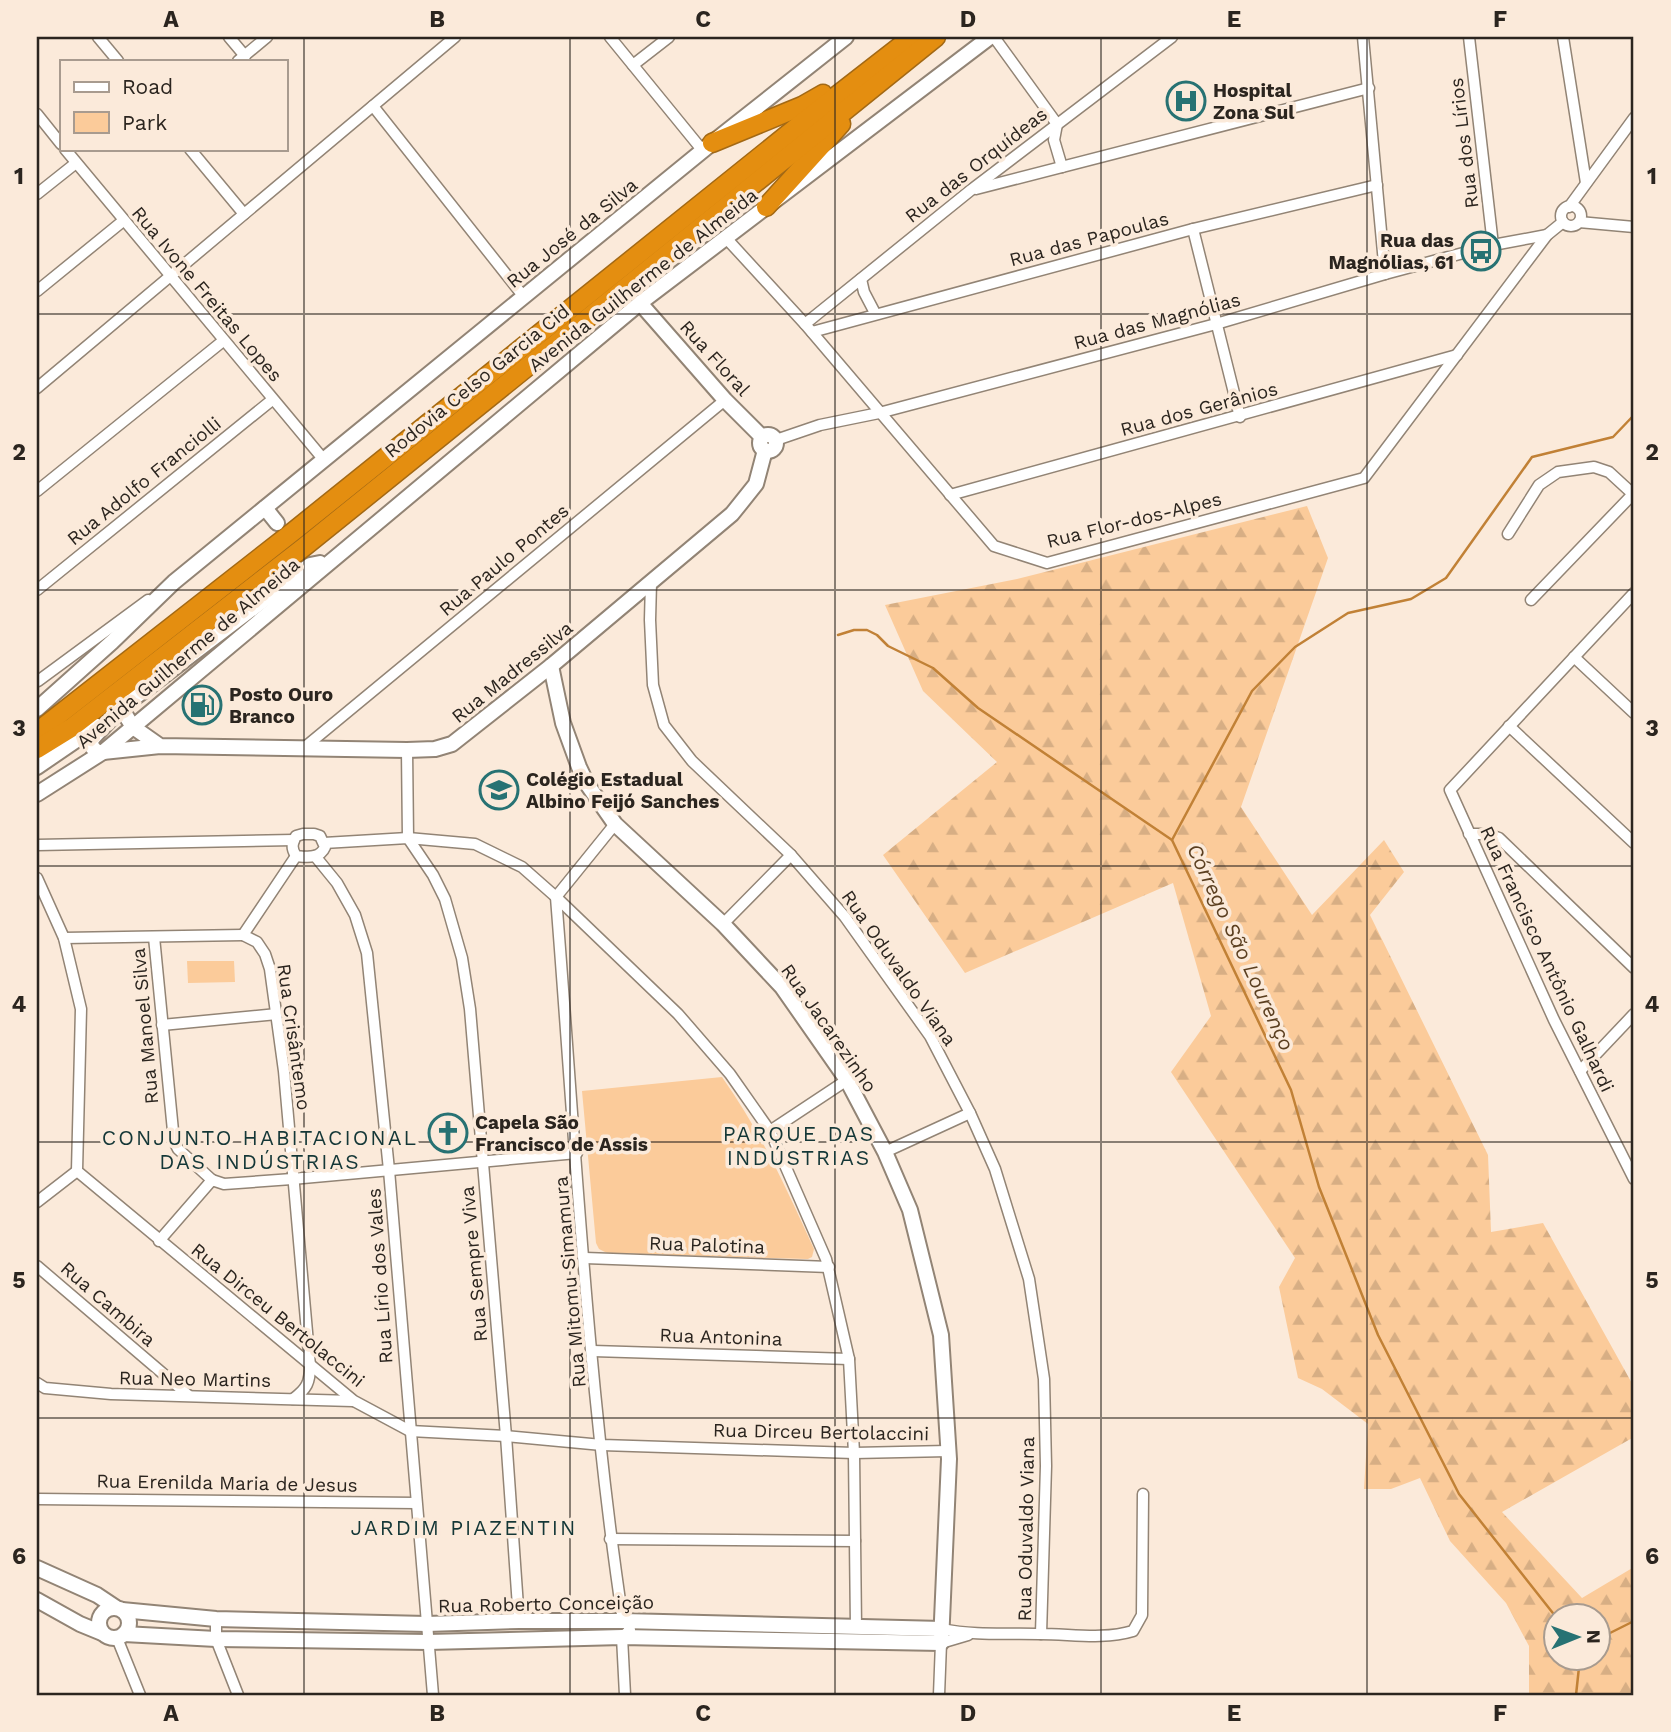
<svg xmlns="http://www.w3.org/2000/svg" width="1671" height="1732" font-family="'Work Sans',sans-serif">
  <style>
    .forest { fill: url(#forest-firs); fill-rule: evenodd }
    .green { fill: #fbcb9a }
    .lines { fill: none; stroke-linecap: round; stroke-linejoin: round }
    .stream { stroke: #c18136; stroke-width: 2.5 }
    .street-casing { stroke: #928475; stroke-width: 13 }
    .secondary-casing { stroke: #928475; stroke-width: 18 }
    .highway-casing { stroke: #a36915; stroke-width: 21 }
    .street { stroke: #fff; stroke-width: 10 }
    .secondary { stroke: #fff; stroke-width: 14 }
    .highway { stroke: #e48e10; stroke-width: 18 }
    .grid { fill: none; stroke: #2b251f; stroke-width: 2; stroke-opacity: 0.55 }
    .labels { text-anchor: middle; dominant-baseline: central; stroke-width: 7; stroke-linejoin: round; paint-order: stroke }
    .poi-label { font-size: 19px; font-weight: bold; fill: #2b251f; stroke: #fbeada; text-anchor: start }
    .street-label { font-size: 19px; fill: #2b251f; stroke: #fbeada }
    .water-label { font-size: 21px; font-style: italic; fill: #5b3f20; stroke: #fbeada }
    .neighbourhood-label { font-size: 21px; letter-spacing: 2px; fill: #143737; stroke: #fbeada }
    .neatline { fill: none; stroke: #2b251f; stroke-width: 2.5 }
    .grid-label { font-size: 23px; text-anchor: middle; font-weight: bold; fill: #2b251f }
  </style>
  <defs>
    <pattern id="forest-firs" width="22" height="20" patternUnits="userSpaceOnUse" patternTransform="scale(1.75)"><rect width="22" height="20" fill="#fbcb9a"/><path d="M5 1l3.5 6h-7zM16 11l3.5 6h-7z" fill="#d7ae84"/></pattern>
  </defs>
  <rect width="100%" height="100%" fill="#fbeada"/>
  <path class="forest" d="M1307,506L1328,558L1241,807L1312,915L1384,840L1404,872L1370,915L1488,1155L1491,1232L1543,1223L1634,1387V1437L1502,1512L1582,1598L1634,1567V1695H1529V1646L1506,1603L1450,1541L1420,1478L1391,1489H1364L1368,1424L1322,1389L1298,1378L1279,1287L1295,1258L1171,1072L1211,1016L1173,883L965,973L883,855L997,762L923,691L885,605L1017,579ZM1556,1616H1598V1658H1556Z"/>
  <g class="green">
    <path d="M187,961H234L235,982L188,983Z"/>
    <path d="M722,1077C761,1132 786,1188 814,1249L812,1257L808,1259L607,1253L599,1249L596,1243L582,1091Z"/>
  </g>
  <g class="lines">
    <g class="stream">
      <path d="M838,635L854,630H867L877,635L888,646L933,668L978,708L1172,840"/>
      <path d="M1556,1617L1459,1494L1378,1335L1319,1187L1291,1090L1172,840L1252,691L1295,647L1348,613L1411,599L1446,578L1532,457L1613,437L1634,415"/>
      <path d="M1598,1639L1634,1621"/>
      <path d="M1576,1695L1580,1658"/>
    </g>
    <defs>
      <g id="street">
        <path d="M98,37L118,61"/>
        <path d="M229,37L245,56"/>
        <path d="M610,37L703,151"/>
        <path d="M994,37L1057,124L1054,140L1062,167"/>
        <path d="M1363,37L1385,274"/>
        <path d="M1469,37L1493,245"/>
        <path d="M1563,37L1586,183"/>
        <path d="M238,61L267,37"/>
        <path d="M633,65L669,37"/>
        <path d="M373,106L524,297"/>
        <path d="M37,114L61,144"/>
        <path d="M65,149L324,460"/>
        <path d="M190,149L244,214"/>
        <path d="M976,189L1369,88"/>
        <path d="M37,194L76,163"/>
        <circle cx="1571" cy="216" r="10"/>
        <path d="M1569,207L1634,118"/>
        <path d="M1579,222L1634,227"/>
        <path d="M1193,229L1240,417"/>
        <path d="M726,238L805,324L994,546L1047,563L1364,478L1547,235L1563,222"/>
        <path d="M861,279L864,292L875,313"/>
        <path d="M37,291L123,221"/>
        <path d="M805,324L971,190L1172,37"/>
        <path d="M812,332L1193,229L1377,185"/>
        <path d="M37,388L455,37"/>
        <path d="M776,440L820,425L879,413L1216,324L1385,274L1493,245L1547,235"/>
        <path d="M37,491L223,341"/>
        <path d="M950,495L1457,355"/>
        <path d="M1508,534L1539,485L1558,472L1594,467L1609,472L1634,495"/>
        <path d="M651,582L650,620L653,685L664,725L692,761L791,855L845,917L930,1036L970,1113L995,1169L1029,1279L1044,1379L1046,1466L1041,1634"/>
        <path d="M37,590L272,400"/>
        <path d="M1634,593L1450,790L1554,1020L1634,1179"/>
        <path d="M1531,600L1634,493"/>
        <path d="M1574,657L1634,713"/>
        <path d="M38,681L148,600"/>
        <path d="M1509,726L1634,843"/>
        <path d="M305,747L725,400"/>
        <path d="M407,750L408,838L433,875L445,899L462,958L470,1009L506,1436L519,1621"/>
        <path d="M615,824L556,897C575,1137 587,1382 623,1621L629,1626L630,1630L622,1637"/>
        <path d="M303,834H314L320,836L325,847C320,859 307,857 296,856C291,848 292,844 296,836Z"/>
        <path d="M1469,834H1488L1499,838L1634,968"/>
        <path d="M324,843L408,838L475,844L522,867L556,897L678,1014L730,1074L770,1131L826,1259L849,1359L854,1453L856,1628"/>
        <path d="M37,845L294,840"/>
        <path d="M315,856L337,883L355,915L367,953L389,1170L433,1695"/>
        <path d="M37,878L64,938L81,1009L77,1171L354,1401L410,1431L506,1436L602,1445L854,1453L948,1451"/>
        <path d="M723,924L791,855"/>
        <path d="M154,937L174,1141L178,1149L212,1180"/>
        <path d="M64,938L243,935"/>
        <path d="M162,1025L277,1014"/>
        <path d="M1580,1071L1634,1014"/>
        <path d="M770,1131L847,1080"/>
        <path d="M885,1152L970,1113"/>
        <path d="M37,1202L77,1171"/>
        <path d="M159,1241L212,1180L224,1184L292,1179L577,1153"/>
        <path d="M585,1258L829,1267"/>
        <path d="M37,1266L188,1395"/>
        <path d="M593,1351L849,1359"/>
        <path d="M37,1383L45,1388L111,1394L353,1401"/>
        <path d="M293,1399C307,1389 310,1382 310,1366L284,1071L270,969L265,954L257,942L243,935L296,856"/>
        <path d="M37,1499L416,1503"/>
        <path d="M610,1539L855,1541"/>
        <path d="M216,1619V1639L238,1695"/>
        <path d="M942,1629C976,1636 1006,1633 1040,1634C1072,1634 1103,1640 1133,1631L1142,1615L1143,1494"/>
        <path d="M622,1637L625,1695"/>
        <path d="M117,1638L140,1695"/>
        <path d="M939,1695L941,1643L968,1635"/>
      </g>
      <g id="secondary">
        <path d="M640,303L725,400L762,437"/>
        <circle cx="768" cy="443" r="8"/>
        <path d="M265,508L277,523"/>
        <path d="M37,709L112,642L174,582L712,143L846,37"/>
        <path d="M113,714L310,565L320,563"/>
        <path d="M160,746L133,727L121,708L91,740L92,747L97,752H103L160,746L407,750L435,749L452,744L551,666L732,514L756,484L765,450"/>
        <path d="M37,767L97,726"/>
        <path d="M37,794L103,752L640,303L990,37"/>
        <path d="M37,1568L97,1595L115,1607"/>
        <path d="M37,1600L80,1624L102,1633"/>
        <circle cx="114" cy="1623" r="15"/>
        <path d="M122,1610L216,1619L427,1624L519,1621H623L942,1629"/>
        <path d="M124,1634L216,1639L428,1642L622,1637L941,1643L949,1459L941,1335L910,1210L885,1152L847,1080L782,987L723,924L615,824L587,784L579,767L563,723L551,666"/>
      </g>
      <g id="highway">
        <path d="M712,143L802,106L823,94"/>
        <path d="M766,207L841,124"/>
        <path d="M37,732L294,531L808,118L912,37"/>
        <path d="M37,749L71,728L304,547L936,37"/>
      </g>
    </defs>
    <use href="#street" class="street-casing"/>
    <use href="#secondary" class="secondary-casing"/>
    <use href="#highway" class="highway-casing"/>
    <use href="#street" class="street"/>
    <use href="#secondary" class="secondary"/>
    <use href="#highway" class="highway"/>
  </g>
  <path class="grid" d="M304,37V1695M570,37V1695M835,37V1695M1101,37V1695M1367,37V1695M37,314H1634M37,590H1634M37,866H1634M37,1142H1634M37,1418H1634"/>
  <defs>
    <symbol id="hospital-ring" viewBox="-11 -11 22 22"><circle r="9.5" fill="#fbeada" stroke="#277273" stroke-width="1.5"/><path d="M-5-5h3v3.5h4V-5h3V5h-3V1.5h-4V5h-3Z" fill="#277273"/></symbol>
    <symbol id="bus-ring" viewBox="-11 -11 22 22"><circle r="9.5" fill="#fbeada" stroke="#277273" stroke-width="1.5"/><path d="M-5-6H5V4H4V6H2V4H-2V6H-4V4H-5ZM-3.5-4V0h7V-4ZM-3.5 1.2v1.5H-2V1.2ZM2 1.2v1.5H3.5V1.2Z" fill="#277273"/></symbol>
    <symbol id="fuel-ring" viewBox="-11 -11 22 22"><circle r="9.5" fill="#fbeada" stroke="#277273" stroke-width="1.5"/><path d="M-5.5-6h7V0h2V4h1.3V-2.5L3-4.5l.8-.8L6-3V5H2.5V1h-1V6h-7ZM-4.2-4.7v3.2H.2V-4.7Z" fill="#277273"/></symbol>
    <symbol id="school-ring" viewBox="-11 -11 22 22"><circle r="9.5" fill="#fbeada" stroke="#277273" stroke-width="1.5"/><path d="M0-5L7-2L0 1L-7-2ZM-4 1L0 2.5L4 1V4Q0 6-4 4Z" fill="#277273"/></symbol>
    <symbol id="church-ring" viewBox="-11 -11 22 22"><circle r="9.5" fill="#fbeada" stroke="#277273" stroke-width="1.5"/><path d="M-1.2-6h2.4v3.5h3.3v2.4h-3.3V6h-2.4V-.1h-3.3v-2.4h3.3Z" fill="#277273"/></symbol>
  </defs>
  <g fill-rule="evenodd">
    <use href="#hospital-ring" x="1164" y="79" width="44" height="44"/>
    <use href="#bus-ring" x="1459" y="229" width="44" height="44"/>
    <use href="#fuel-ring" x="180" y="683" width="44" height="44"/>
    <use href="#school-ring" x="477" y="768" width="44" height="44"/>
    <use href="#church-ring" x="426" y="1111" width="44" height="44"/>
  </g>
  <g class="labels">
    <g class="poi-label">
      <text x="1213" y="90">Hospital<tspan x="1213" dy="22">Zona Sul</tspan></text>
      <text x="1454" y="240" text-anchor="end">Rua das<tspan x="1454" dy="22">Magnólias, 61</tspan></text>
      <text x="229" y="694">Posto Ouro<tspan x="229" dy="22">Branco</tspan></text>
      <text x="526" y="779">Colégio Estadual<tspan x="526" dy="22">Albino Feijó Sanches</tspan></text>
      <text x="475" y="1122">Capela São<tspan x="475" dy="22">Francisco de Assis</tspan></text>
    </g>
    <g class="street-label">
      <text transform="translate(1464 143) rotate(-97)">Rua dos Lírios</text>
      <text transform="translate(976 165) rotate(-38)">Rua das Orquídeas</text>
      <text transform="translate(572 233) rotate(-39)">Rua José da Silva</text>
      <text transform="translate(1089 239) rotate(-15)">Rua das Papoulas</text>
      <text transform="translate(643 280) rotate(-38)">Avenida Guilherme de Almeida</text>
      <text transform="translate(207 294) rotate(50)">Rua Ivone Freitas Lopes</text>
      <text transform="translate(1157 321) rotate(-15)">Rua das Magnólias</text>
      <text transform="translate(715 358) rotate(48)">Rua Floral</text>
      <text transform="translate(477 381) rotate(-39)">Rodovia Celso Garcia Cid</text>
      <text transform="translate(1199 409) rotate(-15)">Rua dos Gerânios</text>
      <text transform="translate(144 481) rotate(-39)">Rua Adolfo Franciolli</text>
      <text transform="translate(1134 520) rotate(-14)">Rua Flor-dos-Alpes</text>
      <text transform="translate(504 560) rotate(-40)">Rua Paulo Pontes</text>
      <text transform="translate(188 653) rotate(-40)">Avenida Guilherme de Almeida</text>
      <text transform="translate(512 672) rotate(-39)">Rua Madressilva</text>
      <text transform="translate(1547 959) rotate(65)">Rua Francisco Antônio Galhardi</text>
      <text transform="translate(899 968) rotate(55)">Rua Oduvaldo Viana</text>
      <text transform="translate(145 1026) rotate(-95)">Rua Manoel Silva</text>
      <text transform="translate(829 1028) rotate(55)">Rua Jacarezinho</text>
      <text transform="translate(294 1037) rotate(82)">Rua Crisântemo</text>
      <text transform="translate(707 1245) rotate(2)">Rua Palotina</text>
      <text transform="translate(474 1264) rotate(-95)">Rua Sempre Viva</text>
      <text transform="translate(380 1276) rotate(-94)">Rua Lírio dos Vales</text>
      <text transform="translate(570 1282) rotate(-95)">Rua Mitomu Simamura</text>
      <text transform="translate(108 1304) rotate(41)">Rua Cambira</text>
      <text transform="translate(278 1315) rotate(39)">Rua Dirceu Bertolaccini</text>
      <text transform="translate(721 1337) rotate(2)">Rua Antonina</text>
      <text transform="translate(195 1379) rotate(1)">Rua Neo Martins</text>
      <text transform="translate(821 1432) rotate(1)">Rua Dirceu Bertolaccini</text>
      <text transform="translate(227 1483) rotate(1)">Rua Erenilda Maria de Jesus</text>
      <text transform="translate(1026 1529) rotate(-89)">Rua Oduvaldo Viana</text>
      <text transform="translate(546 1604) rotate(-1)">Rua Roberto Conceição</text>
    </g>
    <g class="water-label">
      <text transform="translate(1241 947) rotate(65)">Córrego São Lourenço</text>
    </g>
    <g class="neighbourhood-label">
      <text x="799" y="1133">PARQUE DAS<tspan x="799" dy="24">INDÚSTRIAS</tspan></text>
      <text x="260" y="1137">CONJUNTO HABITACIONAL<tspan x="260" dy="24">DAS INDÚSTRIAS</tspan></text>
      <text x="464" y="1527">JARDIM PIAZENTIN</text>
    </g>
  </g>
  <rect width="1671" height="1732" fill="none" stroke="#fbeada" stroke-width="77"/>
  <rect x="60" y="60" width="228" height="91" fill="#fbeada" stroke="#a89b8f" stroke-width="2"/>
  <rect x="74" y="82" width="35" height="10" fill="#ffffff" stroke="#a89b8f" stroke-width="2"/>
  <text x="122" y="94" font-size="21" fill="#2b251f">Road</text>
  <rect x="74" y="112" width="35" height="21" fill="#fbcb9a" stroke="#a89b8f" stroke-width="2"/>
  <text x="122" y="130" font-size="21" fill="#2b251f">Park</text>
  <g transform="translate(1577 1637) rotate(89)"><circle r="33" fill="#fbeada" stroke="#a89b8f" stroke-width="2"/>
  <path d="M0-5L12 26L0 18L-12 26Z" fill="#277273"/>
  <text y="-10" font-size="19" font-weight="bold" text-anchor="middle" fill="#2b251f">N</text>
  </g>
  <rect x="38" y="38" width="1594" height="1656" class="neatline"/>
  <g class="grid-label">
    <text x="171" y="27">A</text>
    <text x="437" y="27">B</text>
    <text x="703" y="27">C</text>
    <text x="968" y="27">D</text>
    <text x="1234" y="27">E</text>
    <text x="1500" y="27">F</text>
    <text x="19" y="184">1</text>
    <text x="1652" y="184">1</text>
    <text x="19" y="460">2</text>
    <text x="1652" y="460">2</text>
    <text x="19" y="736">3</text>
    <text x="1652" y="736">3</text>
    <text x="19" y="1012">4</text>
    <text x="1652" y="1012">4</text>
    <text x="19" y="1288">5</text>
    <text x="1652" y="1288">5</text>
    <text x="19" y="1564">6</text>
    <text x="1652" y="1564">6</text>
    <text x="171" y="1721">A</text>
    <text x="437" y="1721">B</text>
    <text x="703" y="1721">C</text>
    <text x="968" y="1721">D</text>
    <text x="1234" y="1721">E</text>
    <text x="1500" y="1721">F</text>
  </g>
</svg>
